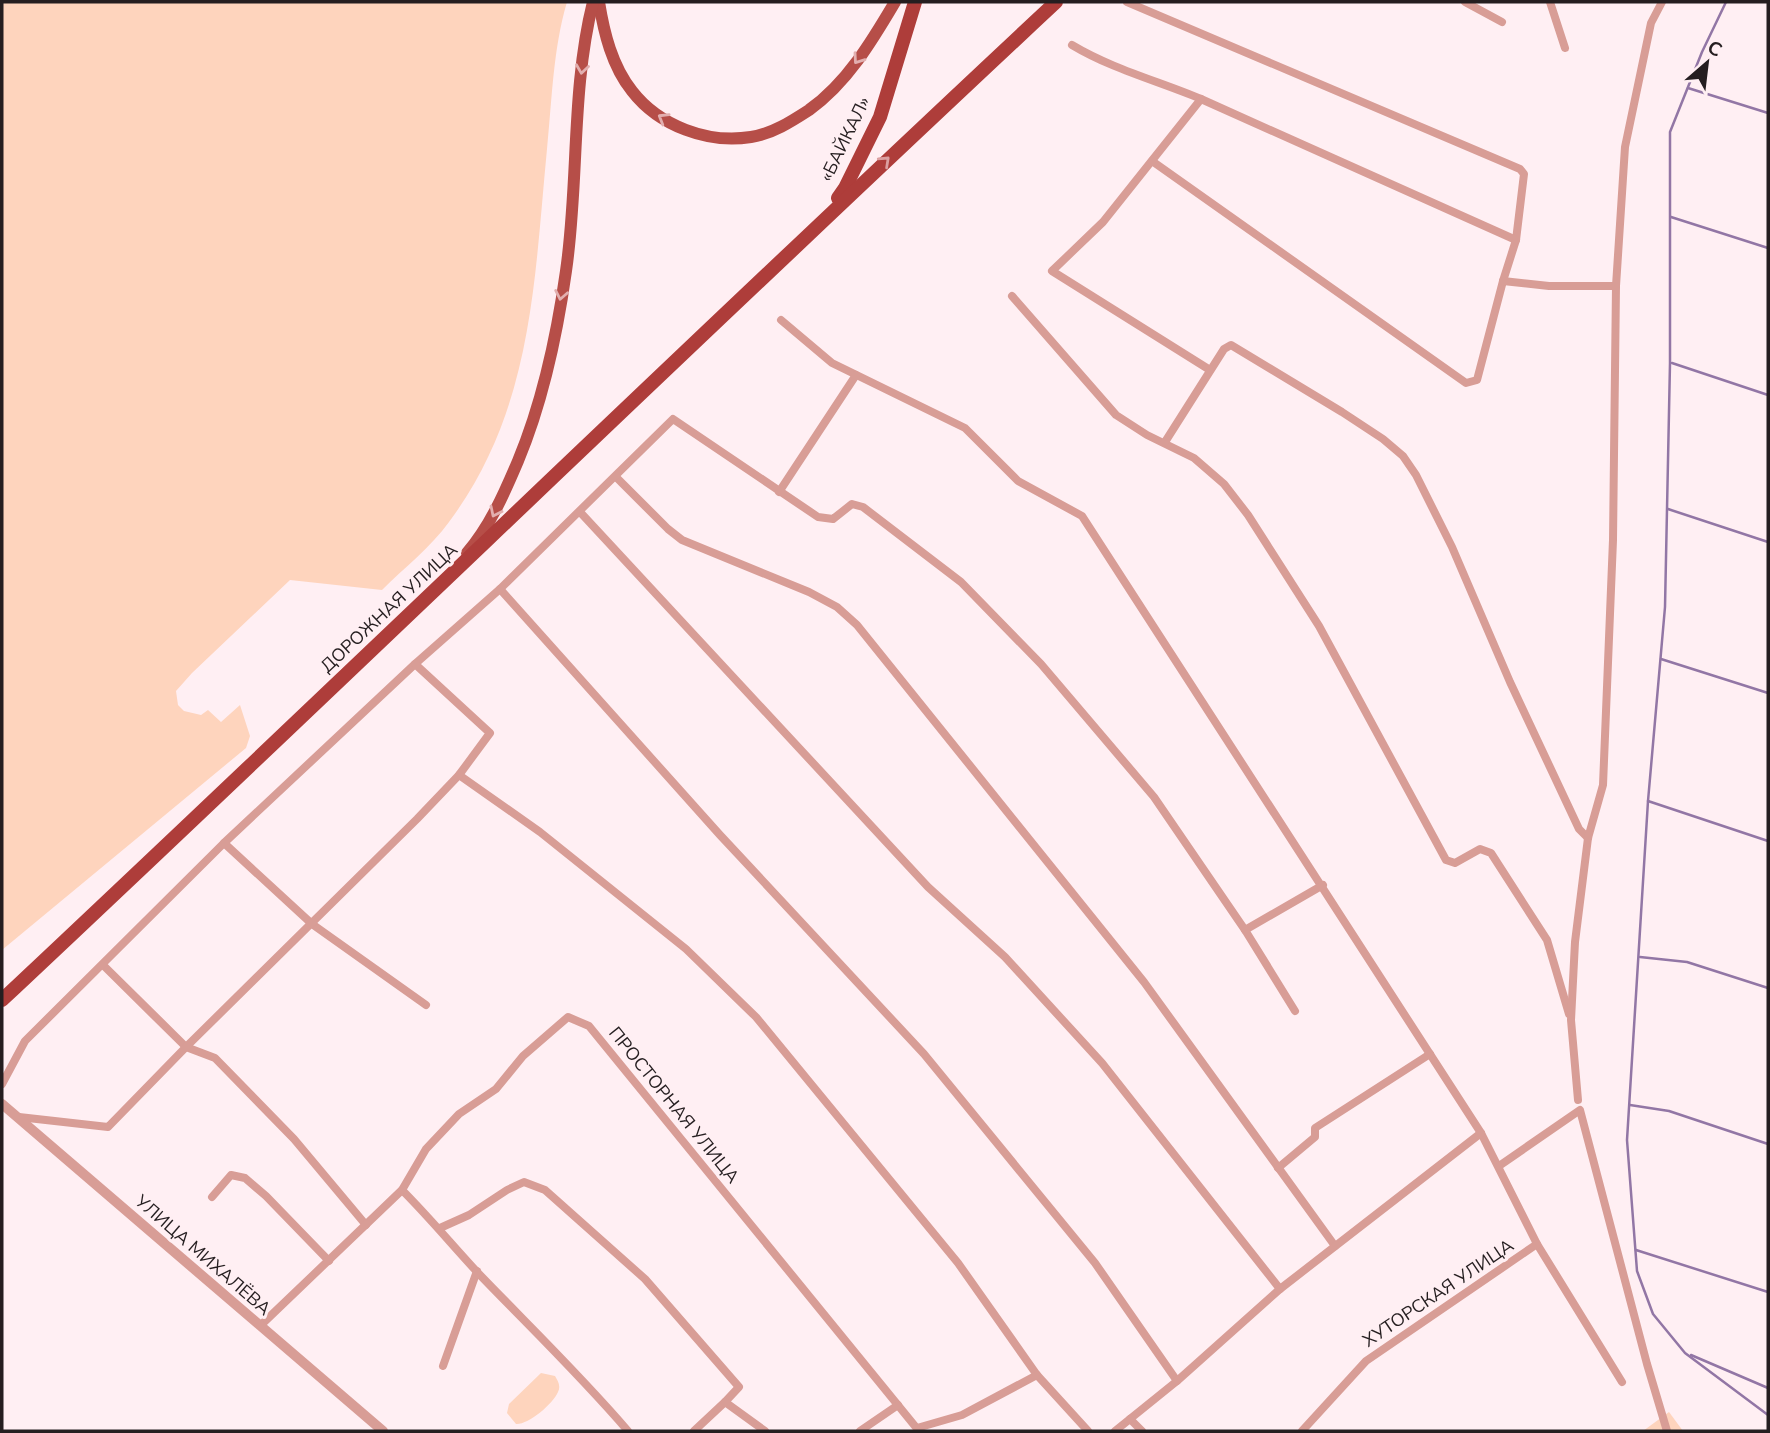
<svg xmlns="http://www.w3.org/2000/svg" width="1770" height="1433" font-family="'Nunito Sans',sans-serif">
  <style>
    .green { fill: #fed4bd }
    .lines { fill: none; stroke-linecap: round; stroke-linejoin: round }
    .stream { stroke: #9276a5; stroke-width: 2.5 }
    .minor { stroke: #d89d96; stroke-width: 8 }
    .tertiary { stroke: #d89d96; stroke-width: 10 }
    .primary { stroke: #b64e48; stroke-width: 12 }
    .trunk { stroke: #ae3d3a; stroke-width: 14 }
    .oneway { stroke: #e2afaf }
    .oneway2 { stroke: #db9fa0 }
    .labels { text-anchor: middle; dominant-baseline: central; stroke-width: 6; stroke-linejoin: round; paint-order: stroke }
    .street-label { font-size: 18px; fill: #251e20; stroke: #ffeff3 }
  </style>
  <rect width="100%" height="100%" fill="#ffeff3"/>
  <g class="green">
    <path d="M2,2H567C553,49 552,100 547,149C534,282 533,409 449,522C431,547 404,568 382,590L290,580L192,673L176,691L178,705L184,711L201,715L208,710L221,722L240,705L250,736L246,748L2,950Z"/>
    <path d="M541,1373L555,1376C558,1381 561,1386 558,1392C553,1404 528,1425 516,1424L507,1413L509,1404Z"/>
    <path d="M1669,1412L1683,1431H1643Z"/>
  </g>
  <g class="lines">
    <g class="stream">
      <path d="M1726,2L1702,52L1670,132V363L1665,607L1648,801L1627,1140L1637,1271L1653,1314L1685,1353L1768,1415"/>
      <path d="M1688,88L1768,113"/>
      <path d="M1671,217L1768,248"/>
      <path d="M1672,363L1768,395"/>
      <path d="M1668,509L1768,542"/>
      <path d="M1661,659L1768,693"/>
      <path d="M1648,801L1768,841"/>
      <path d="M1640,957L1687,962L1768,988"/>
      <path d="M1630,1105L1669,1111L1768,1144"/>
      <path d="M1636,1250L1768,1292"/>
      <path d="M1691,1355L1768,1388"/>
    </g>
    <g class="minor">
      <path d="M1127,2L1520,169L1524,174L1516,240L1503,281L1477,380L1466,383L1152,161"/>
      <path d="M1465,2L1502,22"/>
      <path d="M1550,2L1565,48"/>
      <path d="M1072,45C1112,69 1158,81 1201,99L1516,240"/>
      <path d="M1201,99L1103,222L1052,271L1210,370"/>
      <path d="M1503,281L1549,286H1616"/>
      <path d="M1012,296L1116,415L1147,435L1194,458L1224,484L1248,515L1319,626L1446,860L1455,863L1480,849L1491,853L1547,940L1569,1014"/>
      <path d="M781,320L832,363L965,428L1018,481L1082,516L1481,1133L1537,1244L1622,1382"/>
      <path d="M1165,442L1224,349L1231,345L1342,412L1383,439L1403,456L1416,475L1452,547L1510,682L1579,829L1588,838"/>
      <path d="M616,477L668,529L682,540L809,592L837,607L857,625L1144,982L1335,1246"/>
      <path d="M779,492L856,375"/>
      <path d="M580,512L928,887L1005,957L1102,1063L1280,1289"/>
      <path d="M500,589L720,835L924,1054L1095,1263L1177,1381"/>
      <path d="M459,775L540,832L686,949L756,1017L958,1263L1037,1375L1088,1431"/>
      <path d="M224,843L312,924L426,1005"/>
      <path d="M1245,930L1323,885"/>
      <path d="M103,965L186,1047L215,1058L294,1139L366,1225"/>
      <path d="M2,1084L25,1041L224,843L415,664L500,589L673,419L818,517L833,519L852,504L863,507L961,582L1041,664L1154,797L1245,930L1295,1011"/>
      <path d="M1578,1100L1571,1020L1575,942L1588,838L1603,785L1613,540L1616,286L1625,147L1651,23L1662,2"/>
      <path d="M19,1117L108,1127L186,1047L417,819L459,775L490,733L415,664"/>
      <path d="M1499,1166L1580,1110L1647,1364L1667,1431"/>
      <path d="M1278,1168L1315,1137V1128L1430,1054"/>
      <path d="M402,1190C429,1217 453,1246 479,1274C529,1326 581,1376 628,1431"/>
      <path d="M212,1197L231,1175L245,1178L266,1196L329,1261"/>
      <path d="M440,1228L469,1215L507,1190L524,1182L545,1190L645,1279L739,1387L725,1402"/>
      <path d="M261,1325L402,1190L426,1149L459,1114L496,1089L523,1056L568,1017L589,1026L919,1431"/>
      <path d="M443,1366L477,1271"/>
      <path d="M1130,1419L1142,1431"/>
      <path d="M917,1428L962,1415L1037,1375"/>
      <path d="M694,1431L725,1402L765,1431"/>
      <path d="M860,1431L898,1405"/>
      <path d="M1115,1431L1177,1381L1280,1289L1481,1133"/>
      <path d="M1302,1431L1366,1361L1537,1244"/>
    </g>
    <path class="tertiary" d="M2,1104L383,1431"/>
    <g class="primary">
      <path d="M599,2C604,33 612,66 632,91C659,126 708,144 751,137C772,134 792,121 809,110C847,83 872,41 895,2"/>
      <path d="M467,553C490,526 504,494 518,461C543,401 557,335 566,271C579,182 571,90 593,2"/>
    </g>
    <g class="trunk">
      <path d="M838,198L845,188L880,117L915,2"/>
      <path d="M2,1000C355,669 702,332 1056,2"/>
    </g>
  </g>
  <defs><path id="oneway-chevron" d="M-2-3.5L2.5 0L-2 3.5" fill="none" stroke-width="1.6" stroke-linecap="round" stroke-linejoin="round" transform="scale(1.75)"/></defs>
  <g class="oneway">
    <use href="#oneway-chevron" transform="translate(858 59) rotate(125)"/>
    <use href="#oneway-chevron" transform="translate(582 69) rotate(98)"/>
    <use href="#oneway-chevron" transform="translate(663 118) rotate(-149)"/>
    <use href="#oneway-chevron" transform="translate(561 295) rotate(101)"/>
    <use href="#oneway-chevron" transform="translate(495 512) rotate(116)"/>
  </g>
  <use class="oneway2" href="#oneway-chevron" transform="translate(885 161) rotate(-43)"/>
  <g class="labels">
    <g class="street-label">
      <text transform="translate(845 139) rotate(-64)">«БАЙКАЛ»</text>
      <text transform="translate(389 608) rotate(-43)">ДОРОЖНАЯ УЛИЦА</text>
      <text transform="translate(674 1105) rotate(51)">ПРОСТОРНАЯ УЛИЦА</text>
      <text transform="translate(203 1255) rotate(41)">УЛИЦА МИХАЛЁВА</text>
      <text transform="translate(1438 1293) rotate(-34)">ХУТОРСКАЯ УЛИЦА</text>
    </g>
  </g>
  <rect width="1770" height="1433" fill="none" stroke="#251e20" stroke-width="7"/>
  <g transform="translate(1707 63) rotate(28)" stroke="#ffeff3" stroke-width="5" paint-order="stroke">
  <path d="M0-5L12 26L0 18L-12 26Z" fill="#251e20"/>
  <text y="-10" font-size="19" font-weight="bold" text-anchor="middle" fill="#251e20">С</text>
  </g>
</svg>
